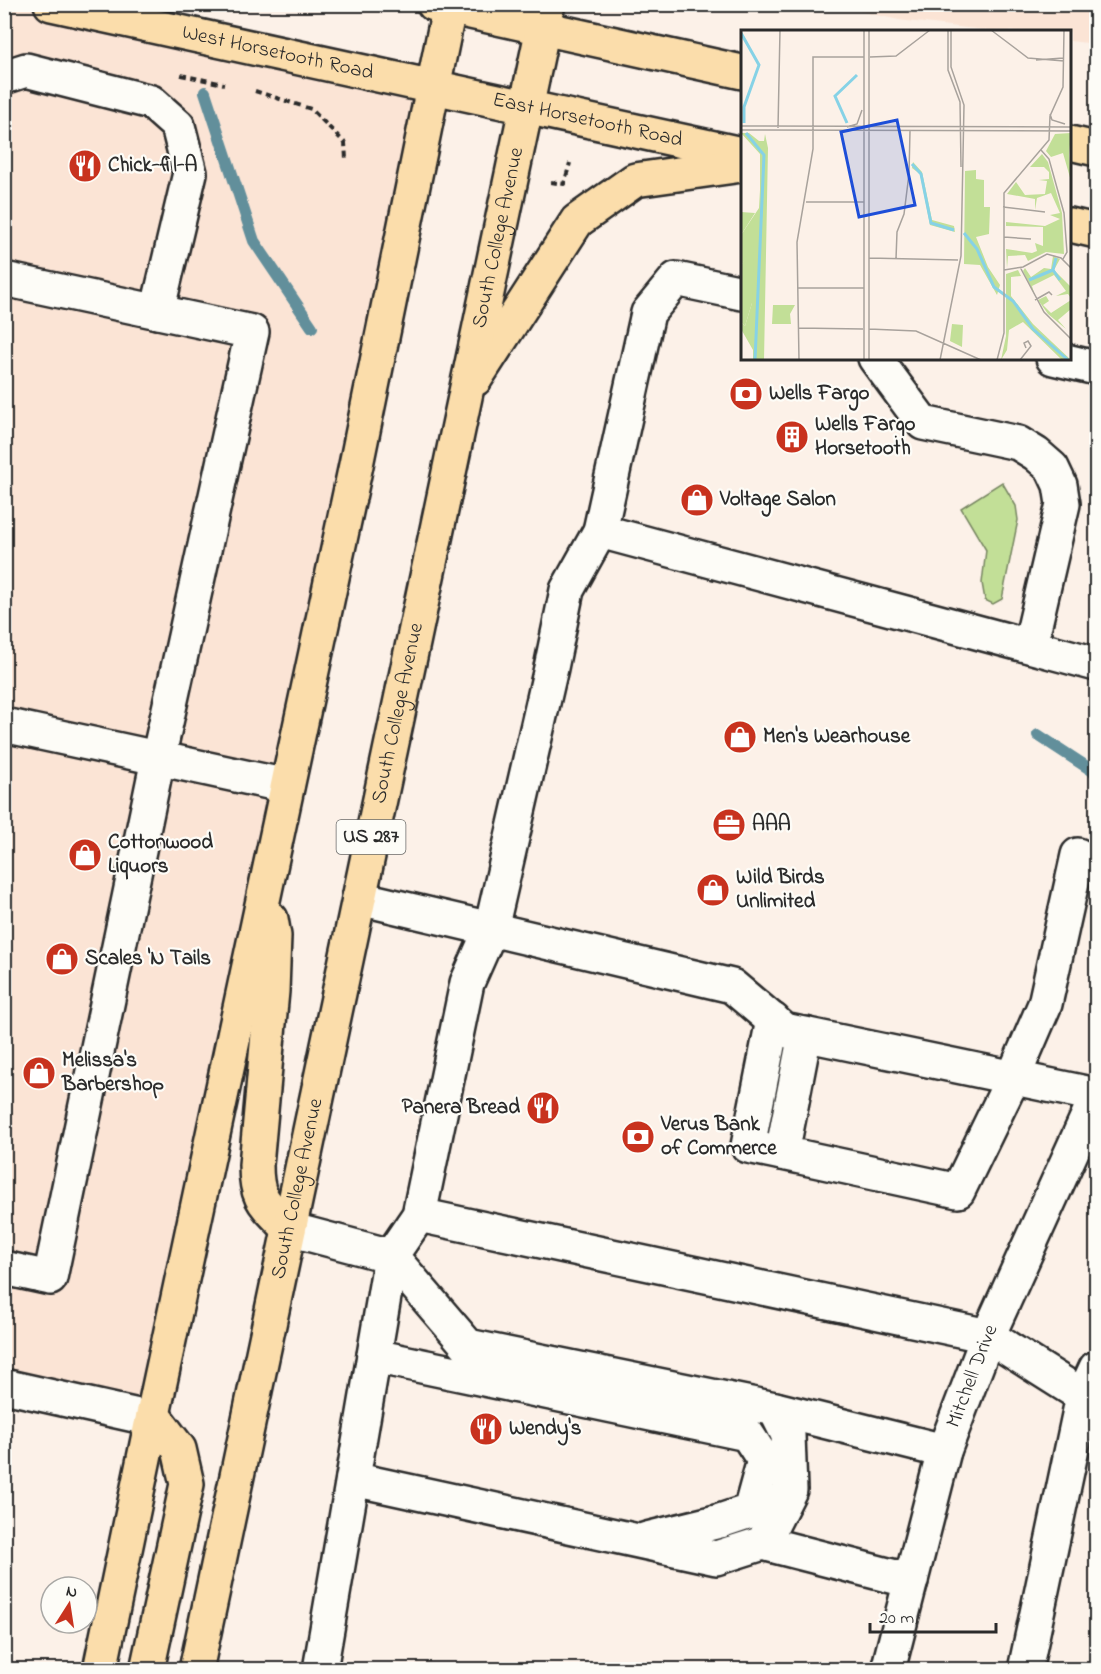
<svg xmlns="http://www.w3.org/2000/svg" width="1101" height="1674" font-family="'Indie Flower',sans-serif">
  <style>
    .built { fill: #fbe4d5 }
    .green { fill: #c2df97; stroke: #768561; stroke-width: 1.5 }
    .lines { fill: none; stroke-linecap: round; stroke-linejoin: round }
    .stream { stroke: #628f9b; stroke-width: 12 }
    .minor-casing { stroke: #2b2b2b; stroke-width: 38 }
    .major-casing { stroke: #2b2b2b; stroke-width: 38 }
    .highway-casing { stroke: #2b2b2b; stroke-width: 38 }
    .path { stroke: #2b2b2b; stroke-width: 4; stroke-dasharray: 6 4.5; stroke-linecap: butt }
    .minor { stroke: #fdfcf7; stroke-width: 33 }
    .major { stroke: #fbddab; stroke-width: 33 }
    .highway { stroke: #fbddab; stroke-width: 33 }
    .labels { text-anchor: middle; dominant-baseline: central; stroke-width: 4.5; stroke-linejoin: round; paint-order: stroke }
    .shield { fill: #fdfcf7; stroke: #6a6a68; stroke-width: 1.5 }
    .shield-label { font-size: 20px; font-weight: bold; fill: #2b2b2b }
    .street-label { font-size: 21px; fill: #2b2b2b; stroke: #fdfcf7 }
    .poi-label { font-size: 21px; font-weight: bold; fill: #2b2b2b; stroke: #fdfcf7; text-anchor: start }
    .inset-river { fill: none; stroke: #86d2e6; stroke-width: 3 }
    .inset-road { fill: none; stroke: #a8a29c; stroke-width: 1.5 }
    .view { fill: #1d4ed8; fill-opacity: 0.15; stroke: #1d4ed8; stroke-width: 3 }
    .inset-edge { fill: none; stroke: #2b2b2b; stroke-width: 3 }
  </style>
  <rect width="100%" height="100%" fill="#fcf1e8"/>
  <filter id="ink" filterUnits="userSpaceOnUse"><feTurbulence type="fractalNoise" baseFrequency=".0167" numOctaves="2"/><feDisplacementMap in="SourceGraphic" scale="12" xChannelSelector="R" yChannelSelector="G"/><feConvolveMatrix kernelMatrix="1 2 1 2 8 2 1 2 1" color-interpolation-filters="sRGB"/></filter>
  <g filter="url(#ink)">
    <g class="built">
      <path d="M51,4L433,87L152,1419L5,1386L4,5Z"/>
      <path d="M832,5H1096V44L1070,41V32L992,31L899,20Z"/>
    </g>
    <path class="green" d="M1002,482L1016,506L1018,520L1002,599L993,604L985,600L982,583L986,550L961,508Z"/>
    <g class="lines">
      <g class="stream">
        <path d="M205,92L254,241L312,327"/>
        <path d="M1038,735L1096,773"/>
      </g>
      <defs>
        <g id="minor">
          <path d="M4,77L26,70L151,102L178,126L190,173L157,312"/>
          <path d="M4,279L252,332L158,759L50,1278L4,1268"/>
          <path d="M875,358L923,423L1018,443L1036,454L1052,468L1060,485L1063,504L1030,646"/>
          <path d="M1053,358L1096,368"/>
          <path d="M600,531L1096,664"/>
          <path d="M4,725L287,786"/>
          <path d="M359,898L732,986L784,1030L1096,1095"/>
          <path d="M773,1020L748,1146L782,1153"/>
          <path d="M805,1034L782,1153L958,1191L1013,1078L1045,1004L1078,855"/>
          <path d="M419,1215L988,1336L1083,1396"/>
          <path d="M289,1229L391,1256L320,1670"/>
          <path d="M374,1356L747,1434L764,1460L750,1511L720,1521L647,1539"/>
          <path d="M4,1386L152,1419"/>
          <path d="M775,1409L944,1451"/>
          <path d="M353,1479L716,1558L763,1543L790,1490L788,1435L775,1409L468,1346L391,1256L419,1215L467,983L491,929L551,668L567,590L600,531L648,313L676,279L742,293"/>
          <path d="M763,1543L911,1581"/>
          <path id="s1" d="M888,1670L944,1451L988,1336L1096,1098"/>
          <path d="M1025,1670L1083,1396L1096,1368"/>
        </g>
        <g id="major">
          <path id="s2" d="M51,4L742,154"/>
          <path d="M434,4L742,72"/>
          <path d="M1070,143L1096,149"/>
          <path d="M1070,225L1096,231"/>
        </g>
        <g id="highway">
          <path d="M475,379L577,221L635,180L742,165"/>
          <path d="M271,919L274,936L272,991L256,1165C256,1201 266,1204 289,1229"/>
          <path d="M100,1670L153,1415L356,465L450,4"/>
          <path d="M147,1670L187,1484L179,1449L153,1415"/>
          <path id="s3" d="M196,1670L548,4"/>
        </g>
      </defs>
      <use href="#minor" class="minor-casing"/>
      <use href="#major" class="major-casing"/>
      <use href="#highway" class="highway-casing"/>
      <g class="path">
        <path d="M181,75L224,84"/>
        <path d="M255,91L311,109L345,143L346,159"/>
        <path d="M551,182L564,184L570,163"/>
      </g>
      <use href="#minor" class="minor"/>
      <use href="#major" class="major"/>
      <use href="#highway" class="highway"/>
    </g>
  </g>
  <defs>
    <symbol id="restaurant-disc" viewBox="-11 -11 22 22"><circle r="9.5" fill="#c8321e" stroke="#fdfcf7"/><path d="M-5-6h1v4h1v-4h1v4h1v-4h1v5L-1.5 .5V6h-2V.5L-5-1ZM5-6V6H3V1.5H1.5Q1.5-4 5-6Z" fill="#fff"/></symbol>
    <symbol id="bank-disc" viewBox="-11 -11 22 22"><circle r="9.5" fill="#c8321e" stroke="#fdfcf7"/><path d="M-6-4H6V4H-6ZM0-2.3a2.3 2.3 0 1 0 0 4.6a2.3 2.3 0 1 0 0-4.6Z" fill="#fff"/></symbol>
    <symbol id="building-disc" viewBox="-11 -11 22 22"><circle r="9.5" fill="#c8321e" stroke="#fdfcf7"/><path d="M-4-6H4V6H1V3H-1V6H-4ZM-2.5-4.3h1.7v1.8h-1.7ZM.8-4.3h1.7v1.8H.8ZM-2.5-1h1.7V.8h-1.7ZM.8-1h1.7V.8H.8Z" fill="#fff"/></symbol>
    <symbol id="shop-disc" viewBox="-11 -11 22 22"><circle r="9.5" fill="#c8321e" stroke="#fdfcf7"/><path d="M-5-2.5h2.3a2.7 3.5 0 0 1 5.4 0H5L5.5 6h-11ZM-1.5-2.5h3a1.5 2.3 0 0 0-3 0Z" fill="#fff"/></symbol>
    <symbol id="office-disc" viewBox="-11 -11 22 22"><circle r="9.5" fill="#c8321e" stroke="#fdfcf7"/><path d="M-6-3h4V-5.5h4V-3h4V5H-6ZM-1-4.5V-3h2v-1.5ZM-6 0V1H6V0Z" fill="#fff"/></symbol>
  </defs>
  <g fill-rule="evenodd">
    <use href="#restaurant-disc" x="66" y="147" width="38" height="38"/>
    <use href="#bank-disc" x="727" y="375" width="38" height="38"/>
    <use href="#building-disc" x="773" y="418" width="38" height="38"/>
    <use href="#shop-disc" x="678" y="481" width="38" height="38"/>
    <use href="#shop-disc" x="721" y="718" width="38" height="38"/>
    <use href="#office-disc" x="710" y="806" width="38" height="38"/>
    <use href="#shop-disc" x="66" y="836" width="38" height="38"/>
    <use href="#shop-disc" x="694" y="871" width="38" height="38"/>
    <use href="#shop-disc" x="43" y="940" width="38" height="38"/>
    <use href="#shop-disc" x="20" y="1054" width="38" height="38"/>
    <use href="#restaurant-disc" x="524" y="1089" width="38" height="38"/>
    <use href="#bank-disc" x="619" y="1118" width="38" height="38"/>
    <use href="#restaurant-disc" x="467" y="1410" width="38" height="38"/>
  </g>
  <g class="labels">
    <rect class="shield" x="336.5" y="820" width="69" height="34" rx="4.5"/>
    <g class="shield-label">
      <text x="371" y="837">US 287</text>
    </g>
    <g class="street-label">
      <text stroke="none"><textPath href="#s2" startOffset="232">West Horsetooth Road</textPath></text>
      <text stroke="none"><textPath href="#s2" startOffset="549">East Horsetooth Road</textPath></text>
      <text stroke="none"><textPath href="#s3" startOffset="1464">South College Avenue</textPath></text>
      <text stroke="none"><textPath href="#s3" startOffset="978">South College Avenue</textPath></text>
      <text stroke="none"><textPath href="#s3" startOffset="492">South College Avenue</textPath></text>
      <text stroke="none"><textPath href="#s1" startOffset="306">Mitchell Drive</textPath></text>
    </g>
    <g class="poi-label">
      <text x="108" y="166">Chick-fil-A</text>
      <text x="769" y="394">Wells Fargo</text>
      <text x="815" y="425">Wells Fargo<tspan x="815" dy="24">Horsetooth</tspan></text>
      <text x="720" y="500">Voltage Salon</text>
      <text x="763" y="737">Men's Wearhouse</text>
      <text x="752" y="825">AAA</text>
      <text x="108" y="843">Cottonwood<tspan x="108" dy="24">Liquors</tspan></text>
      <text x="736" y="878">Wild Birds<tspan x="736" dy="24">Unlimited</tspan></text>
      <text x="85" y="959">Scales 'N Tails</text>
      <text x="62" y="1061">Melissa's<tspan x="62" dy="24">Barbershop</tspan></text>
      <text x="520" y="1108" text-anchor="end">Panera Bread</text>
      <text x="661" y="1125">Verus Bank<tspan x="661" dy="24">of Commerce</tspan></text>
      <text x="509" y="1429">Wendy's</text>
    </g>
  </g>
  <g transform="translate(741 30)">
    <rect width="330" height="330" fill="#fcf1e8"/>
    <path d="M0,103H8L18,111H23L24,104L27,118L23,330H12V320L0,299V292L4,296L11,273V245L9,222L0,236V205L18,178L19,160V124ZM330,103L328,125L330,151L322,123L310,127L305,121L314,104ZM301,124L307,132L321,183L323,224L305,222L287,231L284,225L267,226L266,238L265,219L291,223L296,221L294,213L302,216V197L265,196V192L304,196L319,189L309,185L319,183L310,163L296,168L294,180V169L266,164L275,152L284,165L304,164L306,151L298,150L308,149V142L303,137H289ZM172,132L181,142L191,190L213,196L214,202L189,195L179,144L171,138ZM235,140V149L243,150V177H249L248,204L235,207L247,237L259,255L256,265L239,235L223,234L224,141ZM312,226L319,229L313,240L330,257V268L327,264L315,266L325,261L313,245L291,256L294,266L282,241L284,238L290,247L303,238L310,239ZM277,240L280,246L270,247V266L292,294L330,330H321L282,292L268,300L266,320L260,330L265,306V244ZM305,266L308,271L302,275L310,283L330,270V279L317,290L325,299L307,284L297,270ZM211,294L222,295L221,317L209,311Z" fill="#c2df97"/>
    <path d="M0,182L14,183L0,205ZM13,212L11,273L4,296L0,292V236ZM32,275H54L49,284L50,294H31Z" fill="#c2df97"/>
    <path class="inset-river" d="M0,3L18,35L3,77V93M106,93L94,66L116,45M5,103L23,125L14,330M171,134L180,144L190,193L213,200M223,203L236,219L253,257L272,271L292,299L327,330M315,228L312,240L319,250M288,250L312,240"/>
    <path class="inset-road" d="M123,0V330M128,0V330M207,0V40L219,72L220,137M250,0L287,28L323,31M129,27L155,26L189,0M295,30L322,28M309,84L311,90L324,94M0,96L330,97M106,97L116,94L121,80M37,98L39,0M0,100L330,101M300,120L308,129L323,183L326,222L322,229M65,172H123M262,177L304,182M263,207L290,209M128,228L217,230M155,229L156,202L163,184L168,144L169,101M279,237L303,282L330,309M263,240L282,237L306,224L320,228L330,238M57,258H123M294,270L308,262L311,265M57,298L122,299M128,299L175,301L240,330M58,330L56,212L72,119V27H123M199,330L220,226L223,75L210,37V0M256,330L263,303V163L308,110L309,86L322,57L323,0M279,330L290,316L287,311L283,313L285,318"/>
    <path class="view" d="M156,90L174,175L118,187L100,102Z"/>
    <rect width="330" height="330" class="inset-edge"/>
  </g>
  <rect width="1101" height="1674" fill="none" stroke="#fdfcf7" stroke-width="24"/>
  <rect x="12" y="12" width="1077" height="1650" fill="none" stroke="#2b2b2b" stroke-width="2" filter="url(#ink)"/>
  <g transform="translate(69 1605) rotate(12)"><circle r="28" fill="#fdfcf7" stroke="#a9a8a5" stroke-width="1.5"/>
  <path d="M0-4.5L10 22L0 15L-10 22Z" fill="#c8321e"/>
  <text y="-9" font-size="16" font-weight="bold" text-anchor="middle" fill="#2b2b2b">N</text>
  </g>
  <path d="M870 1623v9h126v-9" fill="none" stroke="#2b2b2b" stroke-width="3"/>
  <text x="879" y="1623" font-size="18" fill="#2b2b2b" stroke="#fdfcf7" stroke-width="4.5" paint-order="stroke">20 m</text>
</svg>
